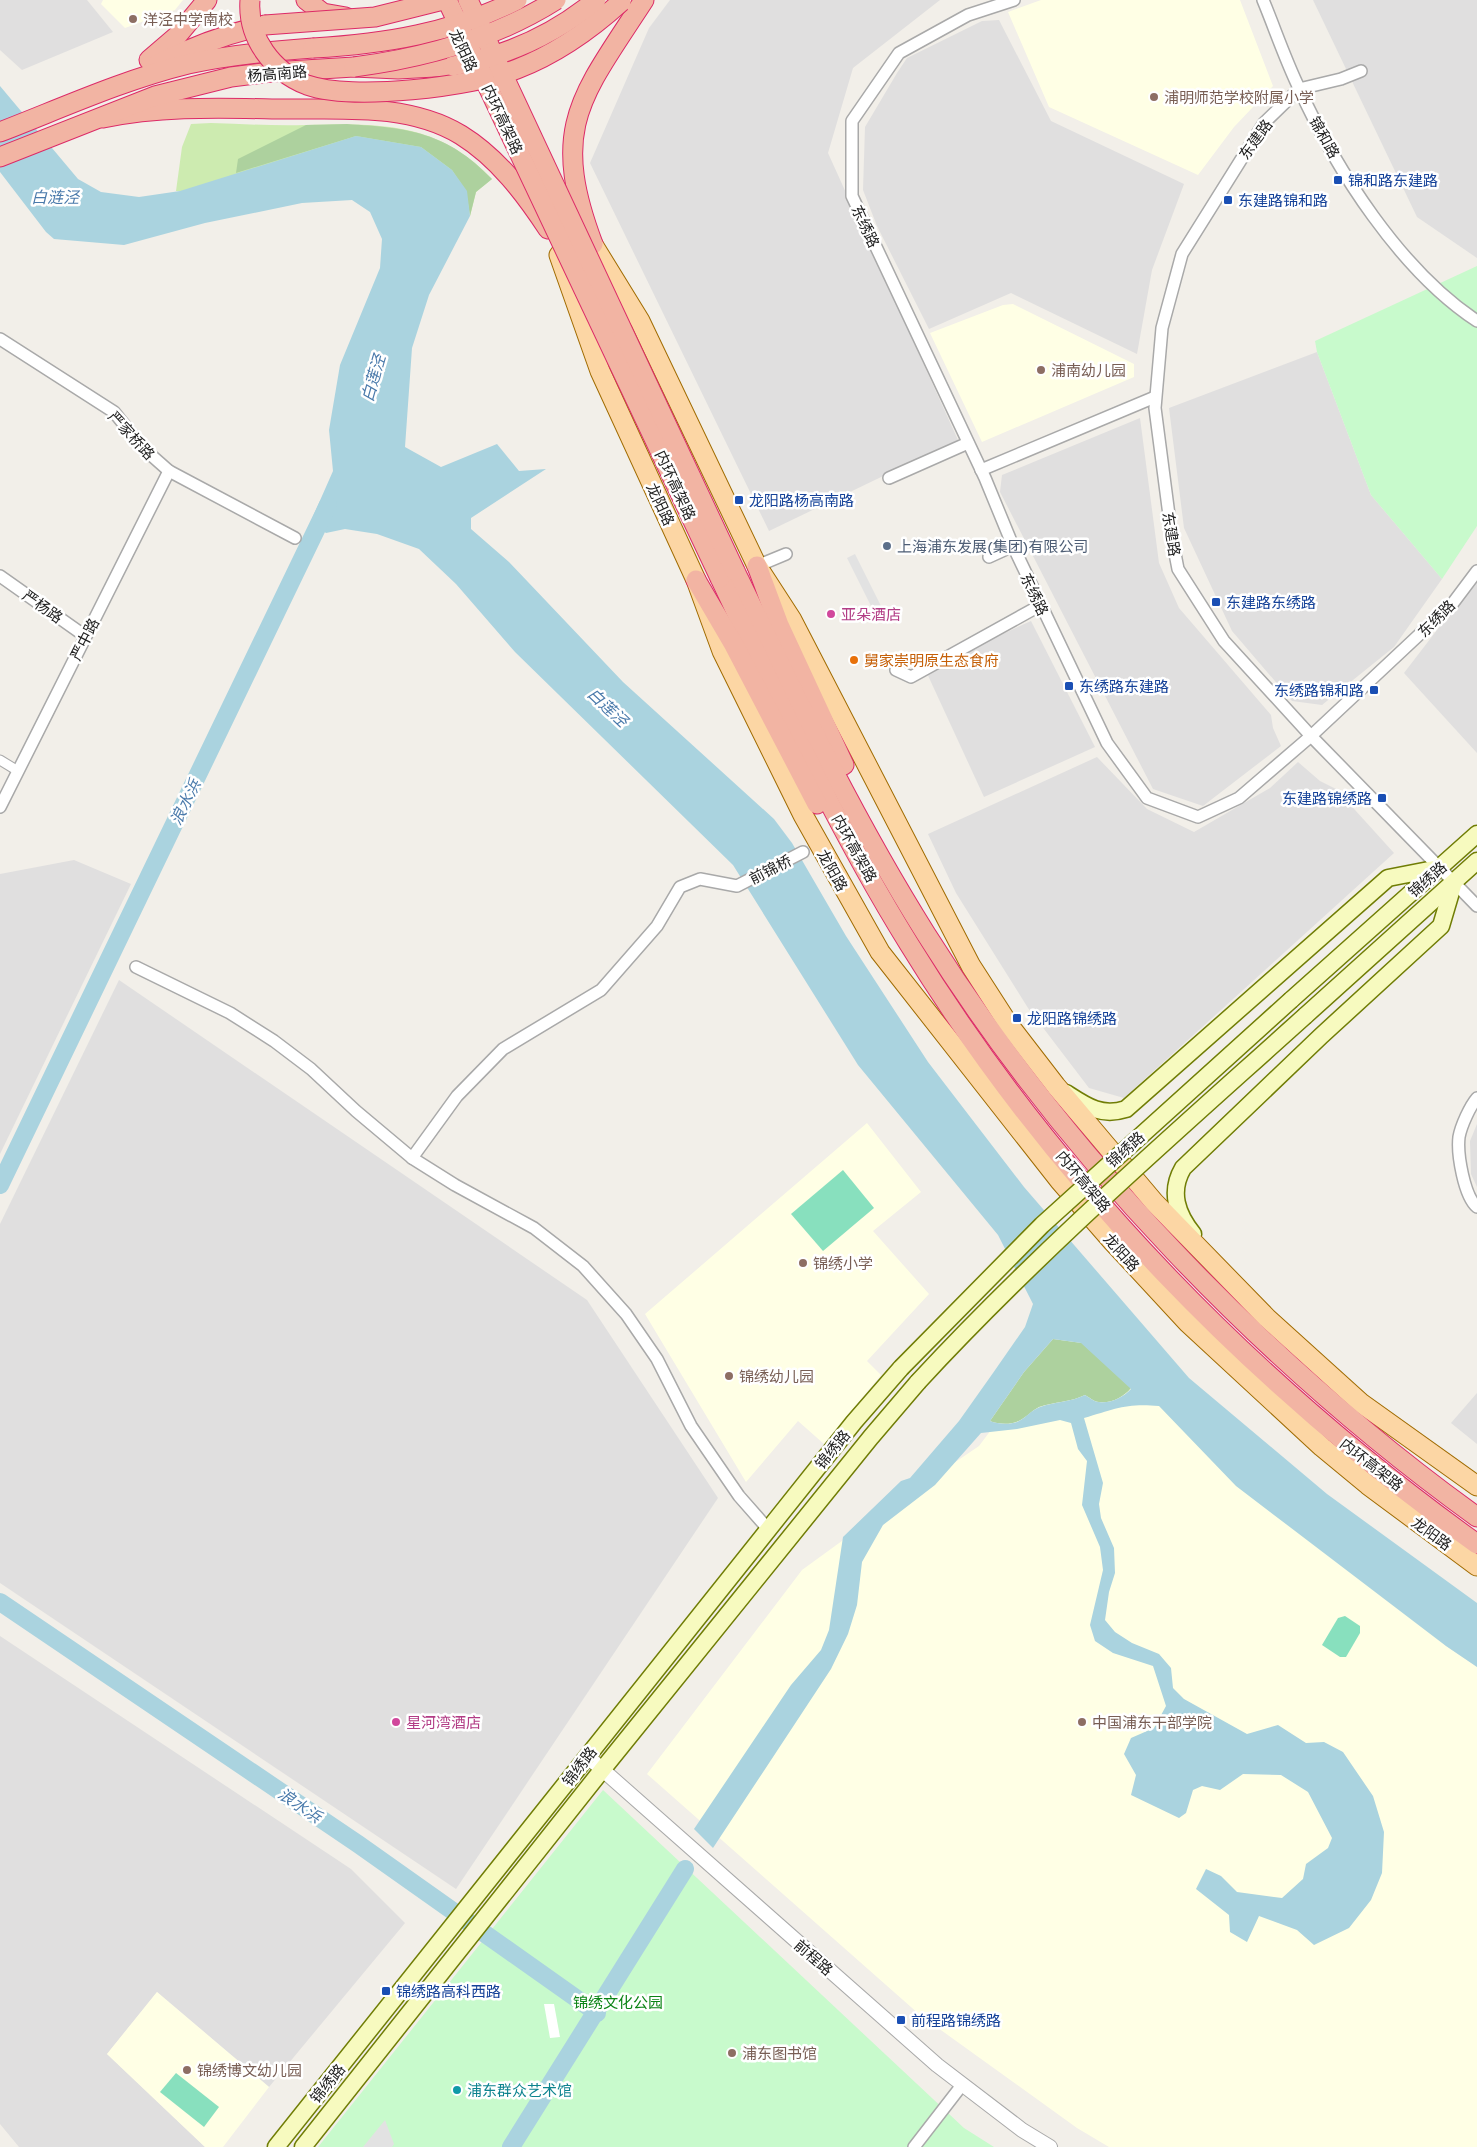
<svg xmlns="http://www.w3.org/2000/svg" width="1477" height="2147" font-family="'Golos Text','Noto Sans SC',sans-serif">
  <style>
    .residential { fill: #e0dfdf }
    .education { fill: #ffffe5 }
    .grass { fill: #cdebb0 }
    .forest { fill: #add19e }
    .park { fill: #c8facc }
    .pitch { fill: #88e0be }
    .parking { fill: #e2e2e2 }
    .water { fill: #aad3df; fill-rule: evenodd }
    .pier { fill: #fff }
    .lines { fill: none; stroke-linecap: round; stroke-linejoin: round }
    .river { stroke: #aad3df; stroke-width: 18 }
    .pedestrian-casing { stroke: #a9a9a9; stroke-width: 11 }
    .minor-casing { stroke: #a9a9a9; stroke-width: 14 }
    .tertiary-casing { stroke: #a9a9a9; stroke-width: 16 }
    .secondary-casing { stroke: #707d05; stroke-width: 19 }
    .primary-casing { stroke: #a06b00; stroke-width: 21 }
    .trunk-casing { stroke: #dc2a67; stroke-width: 21 }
    .pedestrian { stroke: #fff; stroke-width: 9 }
    .minor { stroke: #fff; stroke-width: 11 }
    .tertiary { stroke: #fff; stroke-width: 14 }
    .secondary { stroke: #f7fabf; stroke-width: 16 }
    .primary { stroke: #fcd6a4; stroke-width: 19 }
    .trunk { stroke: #f2b4a3; stroke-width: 19 }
    .secondary-bridge-casing { stroke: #707d05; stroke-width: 19; stroke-linecap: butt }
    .trunk-bridge-casing { stroke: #dc2a67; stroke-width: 21; stroke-linecap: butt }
    .secondary-bridge { stroke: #f7fabf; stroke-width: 16 }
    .trunk-bridge { stroke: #f2b4a3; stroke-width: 19 }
    .education-dot { fill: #8d6e63; stroke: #fff; stroke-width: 2 }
    .transit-dot { fill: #1a4fb4; stroke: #fff; stroke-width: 2 }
    .service-dot { fill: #5c6f8a; stroke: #fff; stroke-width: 2 }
    .hotel-dot { fill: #d1479c; stroke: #fff; stroke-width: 2 }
    .food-dot { fill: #e8710a; stroke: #fff; stroke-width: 2 }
    .culture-dot { fill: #0f9aa8; stroke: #fff; stroke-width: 2 }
    .labels { text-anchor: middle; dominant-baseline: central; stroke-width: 5; stroke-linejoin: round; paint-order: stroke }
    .education-label { font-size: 15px; fill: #785e54; stroke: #fff; text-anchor: start }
    .street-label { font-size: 15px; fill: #222; stroke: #fff }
    .transit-label { font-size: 15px; fill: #164399; stroke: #fff; text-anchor: start }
    .service-label { font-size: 15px; fill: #4e5e75; stroke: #fff; text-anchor: start }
    .hotel-label { font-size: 15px; fill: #b23c85; stroke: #fff; text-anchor: start }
    .food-label { font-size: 15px; fill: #c56008; stroke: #fff; text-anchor: start }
    .park-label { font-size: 15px; fill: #0c8416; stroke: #fff }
    .culture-label { font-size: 15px; fill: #0d838f; stroke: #fff; text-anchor: start }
    .water-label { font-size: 16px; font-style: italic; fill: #4a7aab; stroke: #fff }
  </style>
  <rect width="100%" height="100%" fill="#f2efe9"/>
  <g class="residential">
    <path d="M0,0H87L113,32L22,70L0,50Z"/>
    <path d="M670,0H940L853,68L828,153L958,440L769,531L590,163L649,28Z"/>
    <path d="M1313,0H1477V258L1417,217Z"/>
    <path d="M999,20L1051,121L1184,184L1152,270L1137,354L1011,293L929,329L877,226L863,190L865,127L897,73L907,58L982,21Z"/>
    <path d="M1317,352L1371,495L1442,579L1394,647L1322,705L1292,701L1232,631L1184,528L1169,408Z"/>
    <path d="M1140,418L1159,563L1179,608L1271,715L1273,728L1281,746L1203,806L1153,789L1000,492L1002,475Z"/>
    <path d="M1477,578V753L1404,673Z"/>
    <path d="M1031,621L1095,747L984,797L925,669Z"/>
    <path d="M1097,757L1147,809L1194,832L1270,788L1298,762L1320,781L1336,789L1394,853L1124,1098L1089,1088L1028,1008L956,893L928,834Z"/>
    <path d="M74,860L131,884L0,1154V874Z"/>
    <path d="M119,980L587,1300L718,1498L456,1889L0,1583V1224Z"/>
    <path d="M1477,1124V1187L1471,1174L1470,1141Z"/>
    <path d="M1477,1393V1444L1451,1423Z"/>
    <path d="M0,1636L351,1869L405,1923L269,2087L157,1992L107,2054L205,2147H19L0,2124Z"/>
  </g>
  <g class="education">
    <path d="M103,0H183L175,10L125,28L101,4Z"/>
    <path d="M1041,0H1240L1273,86L1234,127L1198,175L1049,107L1008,12Z"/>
    <path d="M1013,304L1134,364V377L982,442L930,333L1003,305Z"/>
    <path d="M867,1123L921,1192L873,1231L929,1294L867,1361L881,1375L824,1444L798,1421L746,1482L645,1314Z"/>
    <path d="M1075,1318L1446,1646L1477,1667V2147H1109L1077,2128L920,2015L647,1774L802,1570L879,1514L979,1446Z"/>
    <path d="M157,1992L269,2087L223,2147H205L107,2054Z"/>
  </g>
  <path class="grass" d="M211,123C242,124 274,126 306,125C381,124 436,121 492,179L476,192L470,216L466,191H176L182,147L191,124Z"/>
  <g class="forest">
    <path d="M347,124C409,128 447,132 492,179L476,192L470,216L466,191L452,170L421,147L356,136L236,173L238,159L306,125Z"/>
    <path d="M1053,1339L1082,1343L1131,1388C1124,1397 1110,1404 1099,1402C1094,1402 1089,1397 1085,1395C1071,1402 1054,1402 1039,1407C1031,1411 1025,1419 1016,1422C1009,1425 997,1424 990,1421L1024,1372Z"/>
  </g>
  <g class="park">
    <path d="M1477,266V526L1442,579L1371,495L1317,352L1315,341Z"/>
    <path d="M603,1790L964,2128L994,2147H318Z"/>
  </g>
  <g class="pitch">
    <path d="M843,1170L874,1208L823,1251L791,1214Z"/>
    <path d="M1345,1616L1360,1626V1633L1346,1657H1340L1322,1645L1338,1618Z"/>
    <path d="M176,2073L219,2107L204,2127L160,2092Z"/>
  </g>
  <g class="parking">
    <path d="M855,554L886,616L878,620L847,558Z"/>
    <path d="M385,2120L394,2144L392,2147H363Z"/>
  </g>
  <path class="water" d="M0,86L78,179L101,192L139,197L180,191L356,136L421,147L452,170L467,191L470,216L429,295L412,348L405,447L441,467L497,444L519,471L546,469L471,518V529L509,562L623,682L774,819L792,843L846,936L928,1062L1024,1187L1189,1378L1327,1494L1477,1603V1667L1446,1646L1236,1486L1159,1406C1126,1403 1115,1409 1084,1418L1103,1483L1099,1504L1101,1518L1114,1548L1115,1573L1109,1592L1105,1620L1115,1632L1132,1643L1159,1654L1171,1668L1173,1688L1184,1699L1247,1734L1278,1725L1306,1743L1324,1742L1343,1752L1373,1796L1384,1832L1382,1873L1371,1900L1349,1928L1314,1945L1297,1930L1259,1916L1247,1942L1230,1932L1229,1915L1196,1889L1206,1869L1221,1876L1237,1892L1282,1898L1303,1879L1306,1864L1328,1848L1332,1838L1308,1792L1281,1775L1243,1774L1220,1790L1202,1786L1193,1790L1186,1813L1179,1818L1131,1795L1136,1775L1124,1754L1131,1738L1154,1728L1166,1706L1153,1666L1113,1653L1095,1641L1090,1625L1103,1570L1100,1547L1082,1505L1087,1461L1078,1449L1071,1423L1060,1420L1017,1429L981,1433L935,1485L883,1525L862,1562L857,1605L848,1634L831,1669L713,1848L694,1829L791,1685L821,1650L829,1630L843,1537L901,1481L910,1478L959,1421L993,1373L1025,1327L1033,1304L998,1235L858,1065L733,865L515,652L456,584L419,549L377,534L345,529L326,533L311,521L333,471L329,430L340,365L380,268L382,239L370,212L352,200L302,203L205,223L124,245L54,239L46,232L0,172ZM1053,1339L1081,1343L1131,1389C1124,1397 1110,1404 1099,1402C1094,1402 1089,1397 1085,1395C1071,1402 1054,1402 1040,1407C1031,1410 1025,1419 1017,1422C1009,1425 997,1424 990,1421L1024,1372Z"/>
  <path class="pier" d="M544,2004H554L560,2037L550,2038Z"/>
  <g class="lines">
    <g class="river">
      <path d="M0,1185L328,505"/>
      <path d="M0,1602L358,1844L597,2013"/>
      <path d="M511,2147L685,1869"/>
    </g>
    <defs>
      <path id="pedestrian" d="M0,760L18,771"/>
      <g id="minor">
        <path d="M1014,0L968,15L899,53L852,121V196L985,478L1013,546L1107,743L1147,798L1198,817L1239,798L1311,736L1453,603L1477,571"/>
        <path d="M1263,0C1275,29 1285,59 1299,88C1336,170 1401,271 1477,321"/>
        <path d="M1299,89L1264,123L1182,254L1162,328L1155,408L1172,538L1178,569L1224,641L1311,736L1477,906"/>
        <path d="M1299,89L1341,79L1361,71"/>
        <path d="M0,339L114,412L143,448L169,471L295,538"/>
        <path d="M981,470L1155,397"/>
        <path d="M889,478L968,443"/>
        <path d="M989,557L1013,546"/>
        <path d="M757,566L786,554"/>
        <path d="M0,576L85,636"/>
        <path d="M896,670L911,677L1041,605"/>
        <path d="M0,807L169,471"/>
        <path d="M136,967L230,1013L274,1041L311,1069L356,1111L412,1158L455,1185L534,1228L583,1266L626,1314L657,1359L691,1426L739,1496L768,1529"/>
        <path d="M1477,1098C1470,1106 1461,1126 1459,1137C1457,1154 1464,1196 1477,1207"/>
        <path d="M412,1158L457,1096L503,1049L601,990L657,926L680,887L700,879L737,886L803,852"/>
        <path d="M914,2147L962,2085"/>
      </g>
      <path id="tertiary" d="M587,1756L937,2065L1022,2130L1050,2147"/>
      <g id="secondary">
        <path d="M1291,1000L1477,834"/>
        <path d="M1305,1016L1477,861"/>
        <path d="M1066,1093C1086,1106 1101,1117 1126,1109L1388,878L1439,868"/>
        <path d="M1193,1234C1177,1214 1169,1192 1183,1168L1321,1036L1441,926L1454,882"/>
        <path d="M276,2147L854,1422L901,1368"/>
        <path d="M303,2147L602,1770L871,1437L918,1382"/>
      </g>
      <g id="primary">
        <path d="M584,230L640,321L757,566L792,620L971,966L1009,1025L1056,1086L1154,1202L1267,1318L1361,1403L1477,1486"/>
        <path d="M559,255L600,371L696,580L722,651L803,815L880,952L1059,1180L1112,1241L1188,1323L1322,1447L1368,1485L1477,1566"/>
      </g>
      <g id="trunk">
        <path d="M306,0L323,13L346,17"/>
        <path d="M149,60L177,36L207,0"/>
        <path d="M158,64C193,46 226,34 265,25"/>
        <path d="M103,118C161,106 218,108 277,109C337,110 407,102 461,135C498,158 525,194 548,229"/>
        <path d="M0,132C62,108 123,80 188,64C229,55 270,51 313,48"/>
        <path d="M0,157L155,96L231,77L271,72L354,67L398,69L453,66"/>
        <path d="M593,244C549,127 581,97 644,0"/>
        <path d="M757,566L779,625L844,765"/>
        <path d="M735,571C794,694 853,818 926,934C1065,1156 1265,1364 1477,1517"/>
        <path d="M720,578C779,702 837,828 909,944C1053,1179 1254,1384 1477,1544"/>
        <path d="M696,580L734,645L817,804"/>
      </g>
    </defs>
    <use href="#pedestrian" class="pedestrian-casing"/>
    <use href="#minor" class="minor-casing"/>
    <use href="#tertiary" class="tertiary-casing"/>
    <use href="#secondary" class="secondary-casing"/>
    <use href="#primary" class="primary-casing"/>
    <use href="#trunk" class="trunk-casing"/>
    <use href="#pedestrian" class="pedestrian"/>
    <use href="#minor" class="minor"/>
    <use href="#tertiary" class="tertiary"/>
    <use href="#secondary" class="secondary"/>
    <use href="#primary" class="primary"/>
    <use href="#trunk" class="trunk"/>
    <defs>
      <g id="secondary-bridge">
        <path d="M901,1368L1042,1225L1291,1000"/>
        <path d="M918,1382C1039,1251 1173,1135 1305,1016"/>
      </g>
      <g id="trunk-bridge">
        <path d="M250,0C247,38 273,72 307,85C352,101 472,87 517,69C556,54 589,31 621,2"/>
        <path d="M447,0L720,578"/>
        <path d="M468,0L735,571"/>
        <path d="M265,25L375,17L443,0"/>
        <path d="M313,48C385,44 452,33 517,0"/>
        <path d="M453,66C506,56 554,35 596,0"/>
        <path d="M354,67C424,58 496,38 556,0"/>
      </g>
    </defs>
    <use href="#secondary-bridge" class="secondary-bridge-casing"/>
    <use href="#trunk-bridge" class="trunk-bridge-casing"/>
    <use href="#secondary-bridge" class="secondary-bridge"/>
    <use href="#trunk-bridge" class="trunk-bridge"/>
  </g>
  <g class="education-dot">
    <circle cx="133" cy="19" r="5"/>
    <circle cx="1154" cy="97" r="5"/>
    <circle cx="1041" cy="370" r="5"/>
    <circle cx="803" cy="1263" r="5"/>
    <circle cx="729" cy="1376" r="5"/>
    <circle cx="1082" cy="1722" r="5"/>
    <circle cx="732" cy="2053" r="5"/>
    <circle cx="187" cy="2070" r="5"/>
  </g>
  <g class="transit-dot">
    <rect x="1333" y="175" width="10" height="10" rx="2.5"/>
    <rect x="1223" y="195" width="10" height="10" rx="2.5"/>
    <rect x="734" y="495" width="10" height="10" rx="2.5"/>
    <rect x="1211" y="597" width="10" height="10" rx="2.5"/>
    <rect x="1064" y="681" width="10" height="10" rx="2.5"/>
    <rect x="1369" y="685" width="10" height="10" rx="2.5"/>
    <rect x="1377" y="793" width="10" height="10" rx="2.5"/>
    <rect x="1012" y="1013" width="10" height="10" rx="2.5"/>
    <rect x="381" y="1986" width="10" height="10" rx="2.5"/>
    <rect x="896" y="2015" width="10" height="10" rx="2.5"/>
  </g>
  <circle class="service-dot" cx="887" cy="546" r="5"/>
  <g class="hotel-dot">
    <circle cx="831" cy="614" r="5"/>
    <circle cx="396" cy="1722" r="5"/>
  </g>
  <circle class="food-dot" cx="854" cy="660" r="5"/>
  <circle class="culture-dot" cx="457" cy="2090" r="5"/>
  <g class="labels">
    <g class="education-label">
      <text x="143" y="19">洋泾中学南校</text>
      <text x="1164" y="97">浦明师范学校附属小学</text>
      <text x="1051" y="370">浦南幼儿园</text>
      <text x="813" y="1263">锦绣小学</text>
      <text x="739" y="1376">锦绣幼儿园</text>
      <text x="1092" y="1722">中国浦东干部学院</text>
      <text x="742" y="2053">浦东图书馆</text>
      <text x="197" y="2070">锦绣博文幼儿园</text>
    </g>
    <g class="street-label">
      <text transform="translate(464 50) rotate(65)">龙阳路</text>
      <text transform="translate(277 73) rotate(-5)">杨高南路</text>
      <text transform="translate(503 119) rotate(65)">内环高架路</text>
      <text transform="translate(1325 137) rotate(61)">锦和路</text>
      <text transform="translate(1255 139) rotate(-54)">东建路</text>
      <text transform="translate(866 226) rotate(65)">东绣路</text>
      <text transform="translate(132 435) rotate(47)">严家桥路</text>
      <text transform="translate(676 485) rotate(65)">内环高架路</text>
      <text transform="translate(661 504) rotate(65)">龙阳路</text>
      <text transform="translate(1172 534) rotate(81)">东建路</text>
      <text transform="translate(1035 594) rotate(65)">东绣路</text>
      <text transform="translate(43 606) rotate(35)">严杨路</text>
      <text transform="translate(1436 618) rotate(-45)">东绣路</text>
      <text transform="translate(84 639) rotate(-63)">严中路</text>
      <text transform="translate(855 848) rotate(61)">内环高架路</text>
      <text transform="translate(770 869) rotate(-27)">前锦桥</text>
      <text transform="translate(833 870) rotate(61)">龙阳路</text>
      <text transform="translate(1427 879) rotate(-41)">锦绣路</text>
      <text transform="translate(1125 1149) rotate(-42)">锦绣路</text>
      <text transform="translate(1084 1181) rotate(50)">内环高架路</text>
      <text transform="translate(1122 1252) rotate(48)">龙阳路</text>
      <text transform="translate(832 1449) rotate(-51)">锦绣路</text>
      <text transform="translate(1372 1464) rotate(38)">内环高架路</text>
      <text transform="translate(1432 1533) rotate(36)">龙阳路</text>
      <text transform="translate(579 1766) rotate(-52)">锦绣路</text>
      <text transform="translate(814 1957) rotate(41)">前程路</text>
      <text transform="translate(327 2083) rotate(-51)">锦绣路</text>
    </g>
    <g class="transit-label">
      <text x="1348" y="180">锦和路东建路</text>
      <text x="1238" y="200">东建路锦和路</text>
      <text x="749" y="500">龙阳路杨高南路</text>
      <text x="1226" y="602">东建路东绣路</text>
      <text x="1079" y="686">东绣路东建路</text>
      <text x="1364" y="690" text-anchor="end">东绣路锦和路</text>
      <text x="1372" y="798" text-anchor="end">东建路锦绣路</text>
      <text x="1027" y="1018">龙阳路锦绣路</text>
      <text x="396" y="1991">锦绣路高科西路</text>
      <text x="911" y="2020">前程路锦绣路</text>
    </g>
    <g class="service-label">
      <text x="897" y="546">上海浦东发展(集团)有限公司</text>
    </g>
    <g class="hotel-label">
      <text x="841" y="614">亚朵酒店</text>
      <text x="406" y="1722">星河湾酒店</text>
    </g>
    <g class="food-label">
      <text x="864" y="660">舅家崇明原生态食府</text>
    </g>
    <g class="park-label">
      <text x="618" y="2002">锦绣文化公园</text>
    </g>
    <g class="culture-label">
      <text x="467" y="2090">浦东群众艺术馆</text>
    </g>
    <g class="water-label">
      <text x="55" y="197">白涟泾</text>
      <text transform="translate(373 378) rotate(-74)">白莲泾</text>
      <text transform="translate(608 707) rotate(43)">白莲泾</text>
      <text transform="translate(185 802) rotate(-64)">浪水浜</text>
      <text transform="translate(300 1805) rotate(34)">浪水浜</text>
    </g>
  </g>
</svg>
